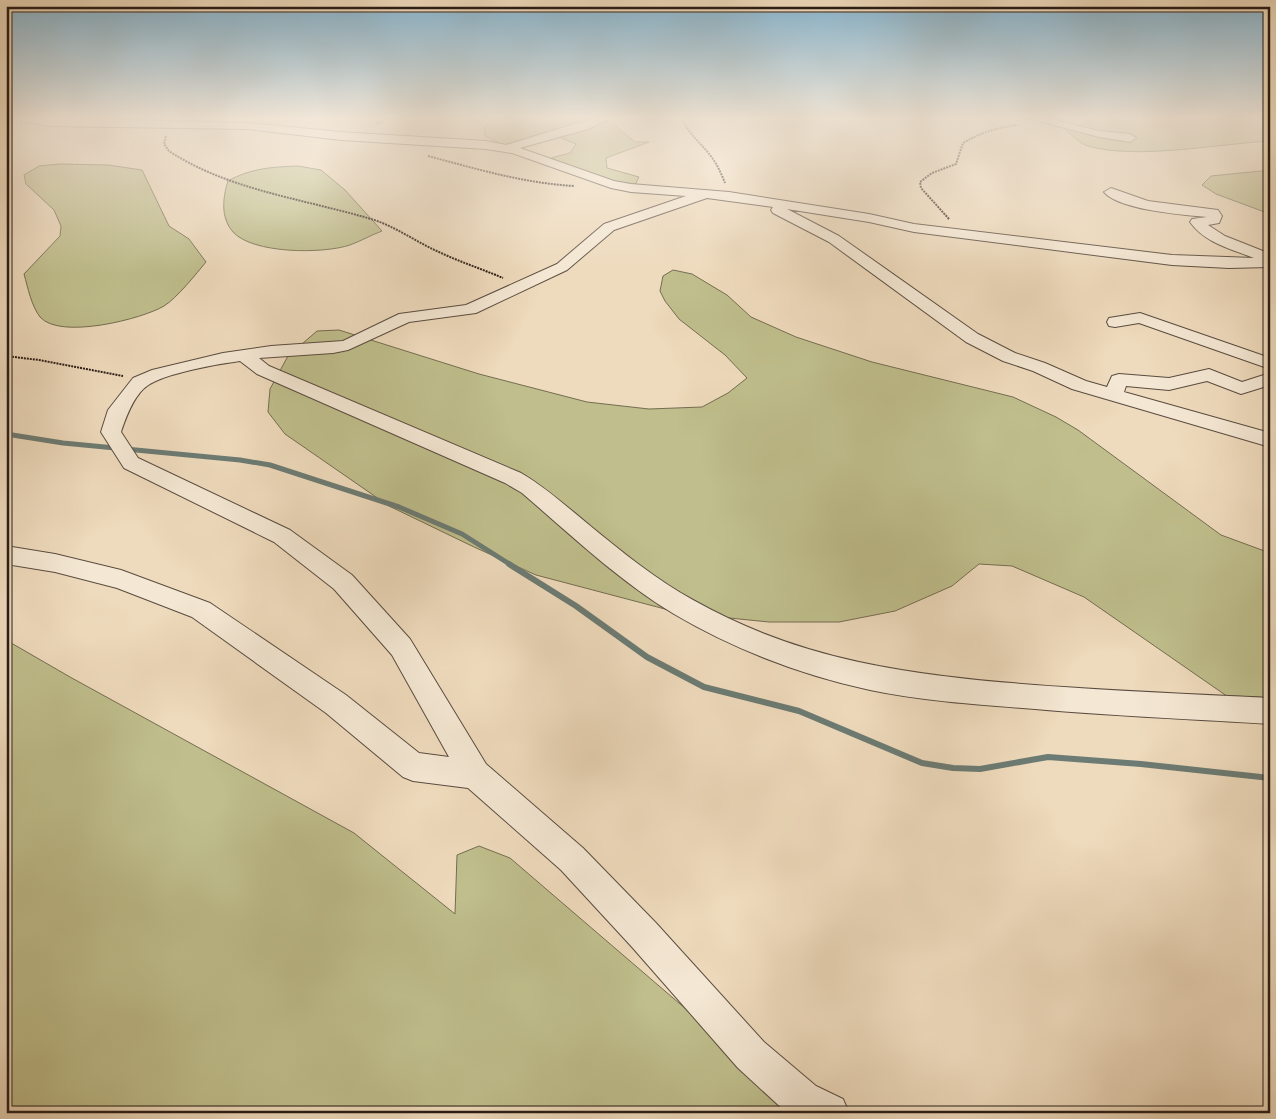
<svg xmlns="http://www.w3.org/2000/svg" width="1276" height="1119" font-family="'Gentium Book Plus',serif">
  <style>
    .green { fill: #bfbe8c; stroke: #746d51 }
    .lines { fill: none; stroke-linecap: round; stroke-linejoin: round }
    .stream-far1 { stroke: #6c7b73; stroke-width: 5 }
    .stream { stroke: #6c7b73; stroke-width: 6 }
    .minor-casing { stroke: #5a4c40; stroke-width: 2 }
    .path { stroke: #291c16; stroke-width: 2; stroke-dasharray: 2 1; stroke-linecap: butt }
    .minor { fill: #f4e7d3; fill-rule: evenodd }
  </style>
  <rect width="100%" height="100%" fill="#eedabc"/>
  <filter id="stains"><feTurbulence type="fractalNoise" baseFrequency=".004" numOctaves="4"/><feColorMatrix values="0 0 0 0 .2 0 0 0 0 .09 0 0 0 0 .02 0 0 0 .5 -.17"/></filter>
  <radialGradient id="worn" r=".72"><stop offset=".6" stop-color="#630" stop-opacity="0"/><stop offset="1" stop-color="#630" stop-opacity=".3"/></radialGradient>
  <g class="green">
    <path d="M497,117H596L537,137L503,145L485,136L484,127Z"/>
    <path d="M1092,117H1270V141C1218,144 1136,160 1088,146C1080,144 1072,135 1066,130L1095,120Z"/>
    <path d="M602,122H611L635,142H649L606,158L607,168L639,177L635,185L598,178L551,158L570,153L576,144L556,136Z"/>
    <path d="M60,164L108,165L142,170L169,226L189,239L206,262C196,274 177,298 164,306C142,319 60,340 40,317C31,305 28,288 24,274L60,236L61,226L54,210L26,184L24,175L39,166Z"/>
    <path d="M298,166L321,170L345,190L382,231C371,235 361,241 350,245C323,254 253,254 233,232C220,217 223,197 228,181C251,168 273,167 298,166Z"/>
    <path d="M1261,171L1270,172V214L1216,194L1202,185L1211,176Z"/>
    <path d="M673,270L692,274L727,295L751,317L796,337L872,362L1013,397L1056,417L1078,430L1221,535L1270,553V726L1084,597L1012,566L979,564L952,586L895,611L839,622H769L680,613L536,575L474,547L389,506L285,434L268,412L270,389L288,356L317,331L339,330L479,374L587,402L649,409L702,407L728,393L747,378L725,355L679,319L665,301L660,291L663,276Z"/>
    <path d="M6,640L70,677L354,833L455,914L457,855L479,846L510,858L807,1113H6Z"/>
  </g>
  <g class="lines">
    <path class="stream-far1" d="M6,434L63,443L240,460L270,465L399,507L462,534L511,565"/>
    <path class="stream" d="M509,564L576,606L647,657L704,687L799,711L922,763L953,768L980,769L1048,757L1141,764L1270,778"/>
    <defs>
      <g id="minor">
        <path d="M10,117L248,123L341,132L486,141L506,145L597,117H613L588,129L520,148L614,181L631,184L729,192L869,214L914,224L1172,255L1254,258C1231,249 1205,243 1190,222L1192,219L1207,217C1184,215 1119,210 1104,192L1111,188L1148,201L1218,210L1222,216L1219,223L1208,225L1225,236L1268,253L1270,267L1229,268L1172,265L914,232L869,222L787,209L839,236L978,334L1015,353L1045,363L1086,381L1107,387L1112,376L1119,374L1169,378L1209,369L1242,382L1270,373V385L1241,394L1207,381L1169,390L1126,386L1124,392L1270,433V447L1072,389L1033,371L1003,361L966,342L829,242L773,213L771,210L773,207L707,198L614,230L567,270L476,313L409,322L348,350L333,353L259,358L269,366L521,473C545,487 566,506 588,524C621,551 655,579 693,600C803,662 912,675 1035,685C1113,691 1192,694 1270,698V724C1191,719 1113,716 1035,709C981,705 923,701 870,690C802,675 735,650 674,614C619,581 571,535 522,493L505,483L257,374L240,361C218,364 165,373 147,386C134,395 126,417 121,432L138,458L290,530L352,575L410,639L486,764L583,848L656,923L764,1042L816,1086L843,1099L849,1113H787L738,1068L632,947L561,870L468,788L413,781L403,777L326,713L192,617L117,588L55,572L6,564V546L55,554L121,570L210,603L346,695L419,753L449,757L392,655L334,589L274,542L124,468L101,432L108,410L133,378L152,370L223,353L271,346L343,341L399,314L466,305L557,264L604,224L686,196L631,192L611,188L512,153L486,149L341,140L248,129L49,126L15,120Z"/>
        <path d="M1023,117H1044L1099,131L1130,134L1136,138L1130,142L1099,137Z"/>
        <path d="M1140,313L1270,358V369L1139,323L1115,327L1109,326L1107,322L1109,318Z"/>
      </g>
    </defs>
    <use href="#minor" class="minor-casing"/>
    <g class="path">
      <path d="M682,117C686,132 701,143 710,155C717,164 721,173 725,183"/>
      <path d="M376,124L390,117"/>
      <path d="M166,136L164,144L169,151C228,190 304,199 371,219C395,226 416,242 439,252C460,262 482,269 503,278"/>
      <path d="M428,156C477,169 523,183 574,186"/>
      <path d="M949,219L921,188L920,182L932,173L956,164L963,143C980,133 998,127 1018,125"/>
      <path d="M6,356L39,360L123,376"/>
    </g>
    <use href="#minor" class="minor"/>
  </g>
  <linearGradient id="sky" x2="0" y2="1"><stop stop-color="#88b7d2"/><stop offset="0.43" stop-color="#f7eee1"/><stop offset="1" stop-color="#f7eee1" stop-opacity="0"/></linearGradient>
  <rect width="1276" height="274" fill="url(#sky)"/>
  <rect width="1276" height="1119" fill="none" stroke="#eedabc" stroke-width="25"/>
  <rect x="8" y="8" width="1261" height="1104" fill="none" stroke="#291c16" stroke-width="2.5"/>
  <rect x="12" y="12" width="1251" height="1094" fill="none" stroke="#291c16"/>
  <rect width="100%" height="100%" filter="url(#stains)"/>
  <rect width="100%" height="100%" fill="url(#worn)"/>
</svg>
